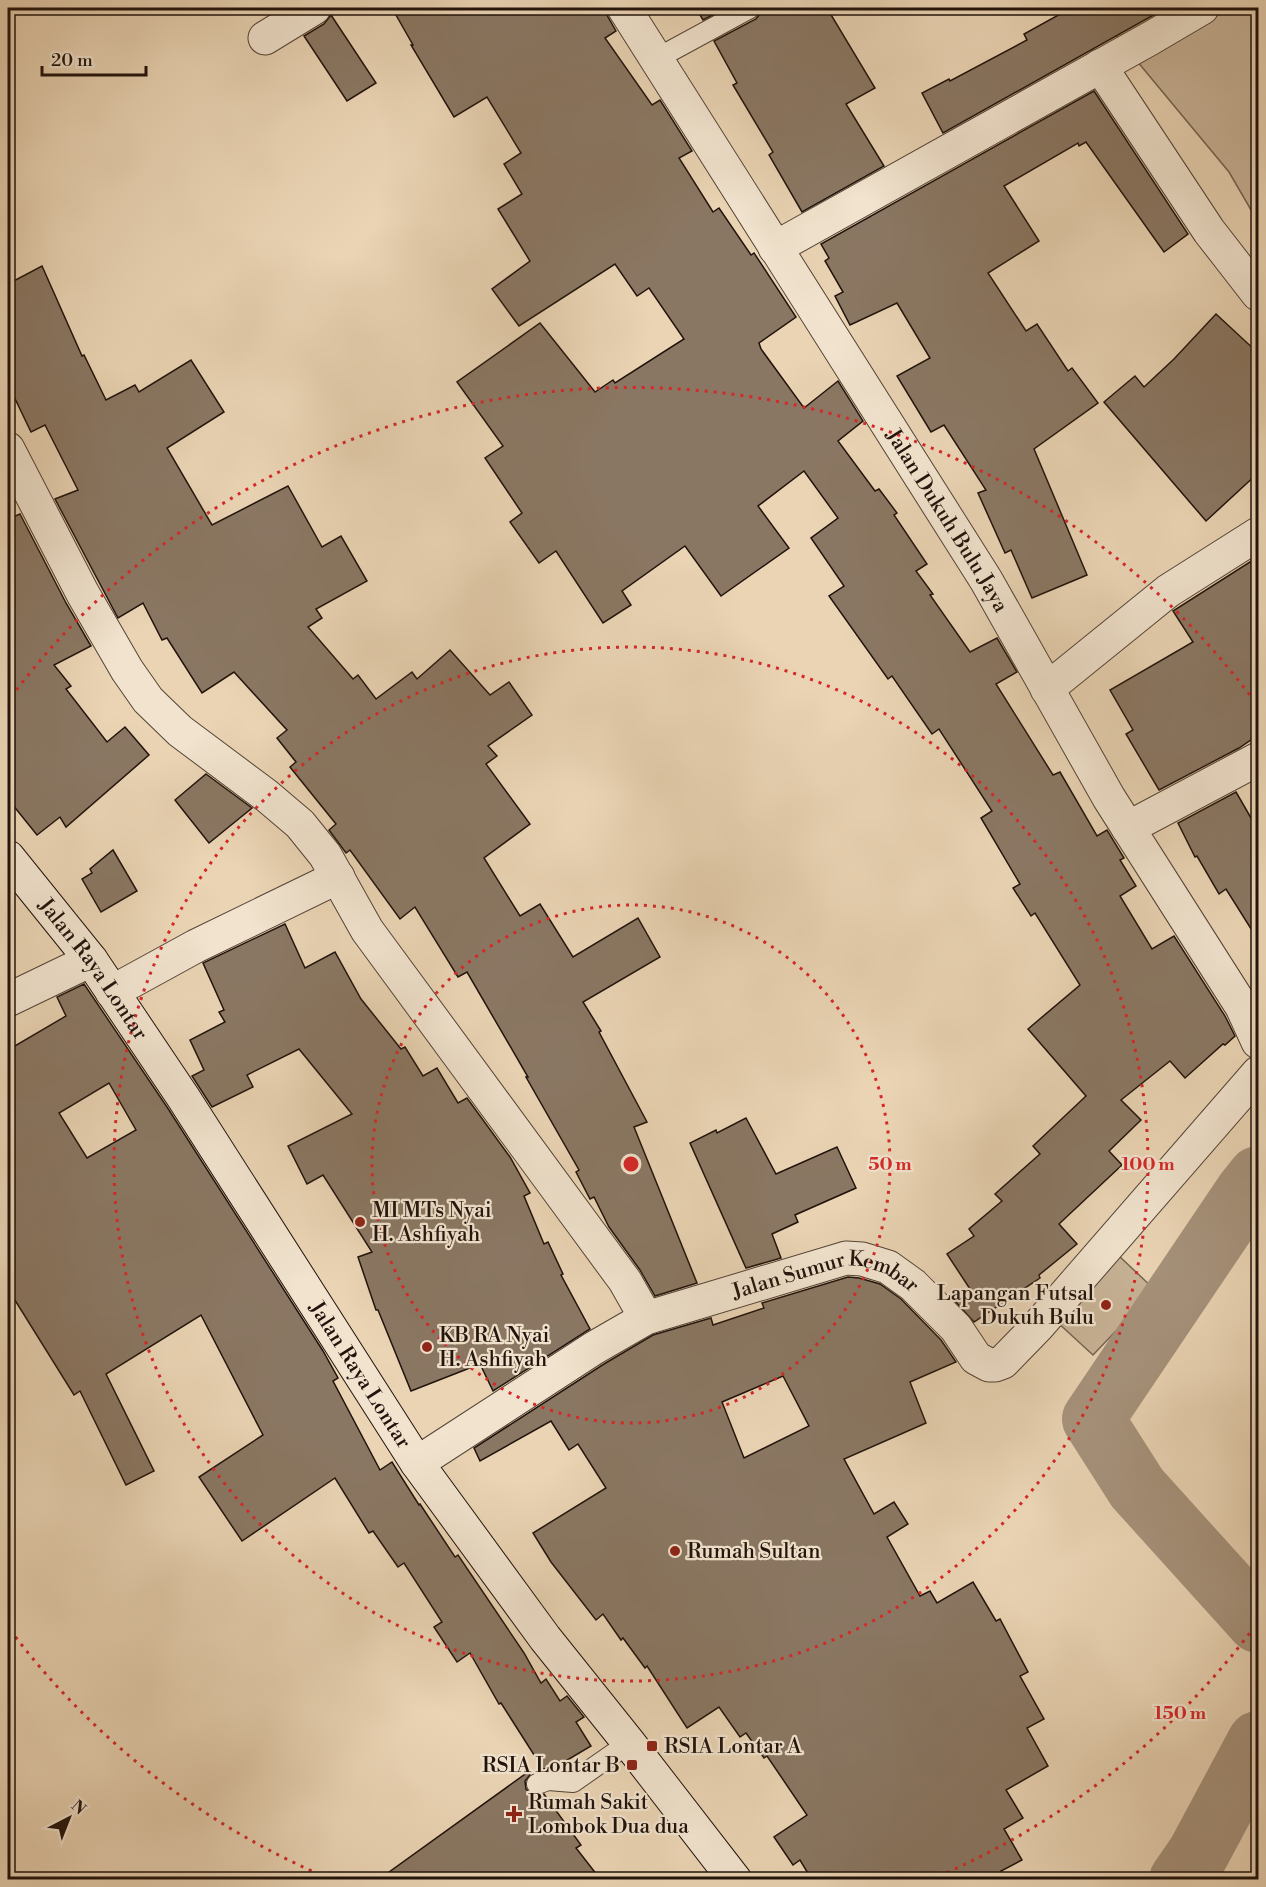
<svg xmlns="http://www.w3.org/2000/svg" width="1266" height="1887" font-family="'Libre Bodoni',serif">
<rect width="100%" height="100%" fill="#ead4b4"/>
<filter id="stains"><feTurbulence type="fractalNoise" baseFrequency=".00333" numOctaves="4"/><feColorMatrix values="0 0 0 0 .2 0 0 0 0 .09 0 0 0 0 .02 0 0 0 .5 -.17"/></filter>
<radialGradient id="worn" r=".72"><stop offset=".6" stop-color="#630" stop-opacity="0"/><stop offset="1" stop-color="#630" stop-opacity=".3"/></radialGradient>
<g fill="#c8b397" stroke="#746352" stroke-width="1.5">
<polygon points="1093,8 1258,8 1258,222 1229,172"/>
<polygon points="1118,1255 1155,1290 1093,1355 1056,1321"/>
</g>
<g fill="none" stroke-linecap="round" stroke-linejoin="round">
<g stroke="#a6927b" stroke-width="62">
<polyline points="1258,1177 1246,1192 1093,1419 1137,1488 1258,1622"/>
<polyline points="1180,1880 1198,1854 1258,1742"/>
</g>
</g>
<g fill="#8a7763" stroke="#21130c" stroke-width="1.5" fill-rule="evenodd">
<polygon points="392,8 605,8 608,17 616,31 605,38 652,105 660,100 692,151 679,158 713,212 719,208 751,255 754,253 796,317 759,343 761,349 804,408 838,381 863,421 838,441 875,491 879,489 897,513 894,515 927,564 916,571 933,594 930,595 970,652 997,638 1017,672 996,684 1053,775 1060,772 1097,836 1107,830 1124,858 1120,860 1136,886 1120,896 1152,949 1174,936 1225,1016 1235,1036 1225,1045 1223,1044 1185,1078 1170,1061 1121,1100 1141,1120 1109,1151 1122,1165 1059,1224 1077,1244 1039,1275 1040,1278 974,1322 954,1300 972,1292 947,1254 974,1236 969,1229 1002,1201 995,1194 1040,1154 1033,1146 1086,1096 1028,1029 1080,985 1035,913 1031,916 1013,888 1020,884 981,818 992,811 939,729 932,734 892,676 888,679 829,596 844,586 811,538 838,518 804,471 758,506 789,548 721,596 685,546 622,591 631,605 603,623 556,551 539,563 510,522 522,513 485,458 503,446 457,382 540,323 595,392 613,380 615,383 684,339 649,288 637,296 615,264 519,326 492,289 530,261 498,209 522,194 504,164 521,153 487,97 454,117 411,45 413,45"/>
<polygon points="696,8 726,8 703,20"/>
<polygon points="762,8 827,8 875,88 846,104 884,166 802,212 769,155 773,152 733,85 737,83 714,41 756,19 760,14"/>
<polygon points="1071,8 1166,8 943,133 922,93 949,79 950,81 1027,40 1024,34"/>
<polygon points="331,15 376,83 347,101 304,36 324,24"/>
<polygon points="1094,91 1188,234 1164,252 1086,142 1079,146 1078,143 1004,186 1039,241 988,273 1026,331 1037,324 1068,371 1072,368 1098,403 1034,449 1087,575 1032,598 1011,550 1005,553 978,493 986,490 944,425 931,432 897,376 930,358 897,303 850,325 835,296 843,292 825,261 829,258 821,244"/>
<polygon points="42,266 82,356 84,355 106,400 135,385 139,392 191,360 224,412 167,448 212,525 288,486 322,547 341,536 367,581 316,609 322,618 308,627 353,679 358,675 376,699 412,672 417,679 450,650 490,695 509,682 532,715 488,746 497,756 486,764 530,824 484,858 520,916 540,904 573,957 638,918 660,957 583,1002 601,1031 599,1032 647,1122 634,1127 697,1283 655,1296 640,1270 609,1227 594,1197 590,1199 576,1172 579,1170 526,1077 528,1077 467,972 458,977 415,907 400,919 350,850 346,853 329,830 336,824 290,767 296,762 277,738 287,730 234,672 202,693 167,638 162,640 143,603 118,618 55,499 78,490 45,425 31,432 8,384 8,284"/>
<polygon points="1216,314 1258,353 1258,473 1206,521 1104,402 1135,376 1144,387 1174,359"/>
<polygon points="20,514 66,603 91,646 54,665 71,686 66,689 107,742 125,727 149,755 66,827 60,817 37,835 8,799 8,519"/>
<polygon points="1253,560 1258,568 1258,735 1239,748 1159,790 1126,734 1133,730 1110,690 1193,642 1173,611"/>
<polygon points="206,774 252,808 209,843 175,800"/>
<polygon points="1236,792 1258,830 1258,940 1226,889 1219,894 1197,856 1195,857 1178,823"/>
<polygon points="113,850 137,891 101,912 82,879 92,873 90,869"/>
<polygon points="285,924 305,968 335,952 361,999 401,1049 405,1047 423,1076 437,1068 458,1103 467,1098 510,1157 530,1193 524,1196 544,1244 548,1242 563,1274 561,1275 590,1329 493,1391 480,1364 411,1391 378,1310 376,1310 358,1257 372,1252 323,1175 307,1184 288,1146 352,1114 299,1049 247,1075 253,1087 212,1107 192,1076 204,1070 190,1040 225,1022 219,1012 224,1010 203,963"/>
<path d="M84,984L167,1107L323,1351L338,1378L333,1381L380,1470L392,1462L419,1505L420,1504L455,1557L458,1555L524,1653L541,1683L546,1679L560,1701L567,1696L584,1717L576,1722L591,1746L554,1768L543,1769L501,1703L499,1704L470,1653L457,1662L434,1627L442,1622L404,1563L398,1567L373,1531L369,1533L335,1478L242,1541L199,1477L263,1435L201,1315L106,1374L154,1471L126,1485L80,1391L74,1395L8,1289V1050L66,1016L57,997ZM109,1083L136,1130L87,1158L59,1113Z"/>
<polygon points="746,1118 776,1174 837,1147 856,1188 795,1215 798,1222 772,1234 781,1258 746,1268 690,1143 716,1130 717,1133"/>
<path d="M848,1277L859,1278L880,1284L901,1299L941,1340L956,1362L910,1382L926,1423L844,1459L874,1514L894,1502L908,1524L887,1537L920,1596L930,1591L937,1603L973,1582L996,1621L1000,1619L1028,1672L1020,1676L1044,1719L1027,1728L1048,1766L1006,1790L1023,1818L1004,1829L1022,1860L1001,1871L1006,1880H812L800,1860L793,1865L774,1837L807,1815L767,1756L764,1758L746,1733L740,1737L719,1707L687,1728L647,1666L645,1668L623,1638L621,1640L603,1614L596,1620L551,1562L533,1533L606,1488L578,1444L569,1450L551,1421L480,1461L474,1448L604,1364L653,1335L711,1318L713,1325L764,1308L762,1303ZM783,1376L809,1426L744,1458L722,1402Z"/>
<polygon points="528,1772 530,1775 525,1781 526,1789 534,1796 544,1794 581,1845 576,1848 601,1880 378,1880"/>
</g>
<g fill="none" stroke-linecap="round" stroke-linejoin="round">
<g stroke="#534336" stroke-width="22">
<g id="lane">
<polyline points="656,59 750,8"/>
<polyline points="537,1784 548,1780 573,1782 629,1743"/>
</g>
</g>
<g stroke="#534336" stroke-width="35">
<g id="street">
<path id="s1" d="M624,8L986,580L1109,798L1242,1007L1258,1042"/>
<polyline points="265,38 314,8"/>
<polyline points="1100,66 1209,231 1258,294"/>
<polyline points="775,248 1151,38 1202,8"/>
<polyline points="8,449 83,594 127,670 148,700 180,731 267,796 300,824 325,855 367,930 625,1281 646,1318"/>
<polyline points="1047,689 1168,591 1258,534"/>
<polyline points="1128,828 1258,759"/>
<polyline points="112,992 196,946 338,877"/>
<polyline points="8,1000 91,960"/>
<path id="s2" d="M417,1463L594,1348L646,1318L846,1258L862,1259L888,1267L913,1285L956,1328L976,1358L989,1365H995L1003,1362L1038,1326L1258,1073"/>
</g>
</g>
<g stroke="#21130c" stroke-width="35">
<g id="secondary">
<path id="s3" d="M8,857L91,960L183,1097L417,1463L545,1638L629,1743L735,1880"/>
</g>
</g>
<use href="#lane" stroke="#f1e3ce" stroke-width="20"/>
<use href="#street" stroke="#f1e3ce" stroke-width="33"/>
<use href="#secondary" stroke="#f1e3ce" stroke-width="33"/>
</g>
<g fill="none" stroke="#d62828" stroke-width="3" stroke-dasharray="3 6">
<circle cx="631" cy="1164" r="259"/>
<circle cx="631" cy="1164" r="517"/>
<path d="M1255 1626A776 776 0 0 1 934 1878M328 1878A776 776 0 0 1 11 1631M11 697A776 776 0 0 1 1255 702"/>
</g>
<g fill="#8f2418" stroke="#f1e3ce" stroke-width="2">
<circle cx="360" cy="1222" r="6"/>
<circle cx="1106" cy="1305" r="6"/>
<circle cx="427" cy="1347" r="6"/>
<circle cx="675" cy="1551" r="6"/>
<rect x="646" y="1740" width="12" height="12" rx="3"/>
<rect x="626" y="1759" width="12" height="12" rx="3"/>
<path d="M511 1805h6v6h6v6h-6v6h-6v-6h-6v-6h6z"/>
</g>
<g text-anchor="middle" stroke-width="4.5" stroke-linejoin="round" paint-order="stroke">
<g font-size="21" fill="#21130c" stroke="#f1e3ce">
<text dy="7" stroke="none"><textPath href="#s1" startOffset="606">Jalan Dukuh Bulu Jaya</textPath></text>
<text dy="7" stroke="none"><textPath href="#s3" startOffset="141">Jalan Raya Lontar</textPath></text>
<text dy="7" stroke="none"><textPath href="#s2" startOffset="460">Jalan Sumur Kembar</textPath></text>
<text dy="7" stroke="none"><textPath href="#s3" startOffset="627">Jalan Raya Lontar</textPath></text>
</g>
<g font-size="21" fill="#21130c" stroke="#f1e3ce" text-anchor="start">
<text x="372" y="1217">MI MTs Nyai<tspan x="372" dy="24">H. Ashfiyah</tspan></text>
<text x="1094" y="1300" text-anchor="end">Lapangan Futsal<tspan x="1094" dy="24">Dukuh Bulu</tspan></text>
<text x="439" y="1342">KB RA Nyai<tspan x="439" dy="24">H. Ashfiyah</tspan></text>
<text x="687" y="1558">Rumah Sultan</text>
<text x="664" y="1753">RSIA Lontar A</text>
<text x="620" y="1772" text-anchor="end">RSIA Lontar B</text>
<text x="528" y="1809">Rumah Sakit<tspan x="528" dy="24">Lombok Dua dua</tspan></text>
</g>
</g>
<circle cx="631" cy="1164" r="9" fill="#d62828" stroke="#f1e3ce" stroke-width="3"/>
<g font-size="18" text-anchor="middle" font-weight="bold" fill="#d62828" stroke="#f1e3ce" stroke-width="4.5" stroke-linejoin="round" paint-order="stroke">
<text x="890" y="1170">50 m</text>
<text x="1148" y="1170">100 m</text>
<text x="1180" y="1719">150 m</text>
</g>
<rect width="1266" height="1887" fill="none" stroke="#ead4b4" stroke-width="30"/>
<rect x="9" y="9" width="1248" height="1869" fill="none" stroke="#21130c" stroke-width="3"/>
<rect x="15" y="15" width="1236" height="1857" fill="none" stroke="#21130c" stroke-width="1.5"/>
<g transform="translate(69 1818) rotate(42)" stroke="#f1e3ce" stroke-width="4.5" paint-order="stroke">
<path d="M0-4.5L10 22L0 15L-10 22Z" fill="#21130c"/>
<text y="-9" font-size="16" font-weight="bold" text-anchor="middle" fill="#21130c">N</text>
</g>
<path d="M42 66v9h104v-9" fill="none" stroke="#21130c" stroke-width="3"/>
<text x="51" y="66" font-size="18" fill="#21130c" stroke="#f1e3ce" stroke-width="4.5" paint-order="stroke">20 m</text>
<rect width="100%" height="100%" filter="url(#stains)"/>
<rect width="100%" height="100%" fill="url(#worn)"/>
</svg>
